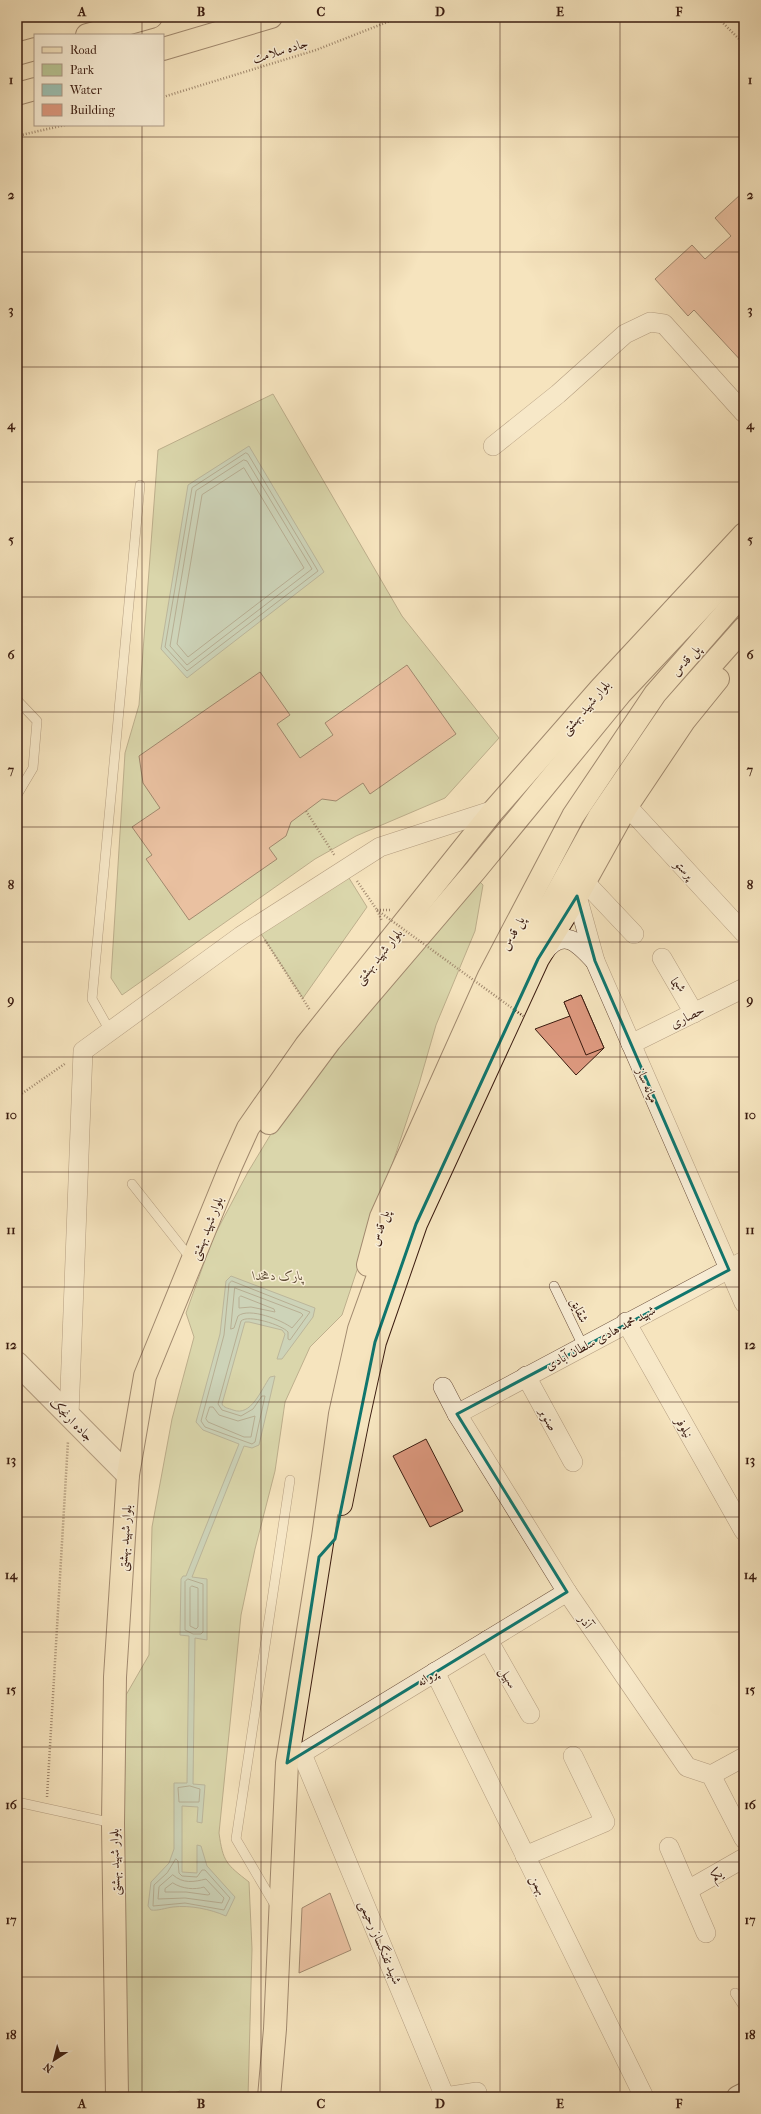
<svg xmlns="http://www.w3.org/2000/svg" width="761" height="2114" font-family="'IM FELL French Canon',Amiri,serif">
<rect width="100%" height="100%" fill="#f5e4be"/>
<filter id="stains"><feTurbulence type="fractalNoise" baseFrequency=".005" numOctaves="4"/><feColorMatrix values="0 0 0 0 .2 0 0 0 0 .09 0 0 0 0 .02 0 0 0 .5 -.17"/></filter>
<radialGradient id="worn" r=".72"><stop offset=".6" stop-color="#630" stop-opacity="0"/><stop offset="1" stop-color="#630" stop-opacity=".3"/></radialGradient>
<g fill="#b8c594" stroke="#7a7052">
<polygon points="273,394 402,616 499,738 445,798 356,836 315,859 122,995 111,978 125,753 139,705 158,450"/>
<polygon points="344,870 367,907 303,998 256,926"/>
<path d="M480,882L483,885L475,931L436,1025L419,1084L342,1315L310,1347L285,1402L275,1471L255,1549L241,1615L219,1833C223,1862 226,1864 249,1882L252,1949L248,2097H207L189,2091H180L162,2097H128L123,1860L126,1695L149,1655L152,1527L172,1419L194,1337L186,1313L213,1238L248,1172L292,1099Z"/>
</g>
<g fill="#9cbfb1" stroke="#757e71">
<polygon points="249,446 324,572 187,678 161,649 188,485"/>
<path d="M231,1276L315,1308L313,1317L282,1359H277L285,1334L282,1330L249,1322H245L222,1404C224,1408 228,1408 233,1410C251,1417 261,1390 270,1377L275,1376L259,1445L252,1448L244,1446L192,1577L207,1579V1640L195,1638L193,1784L205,1785L202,1823L197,1822L198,1807L182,1806V1872L197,1873V1845L201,1846L207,1866L235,1897L226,1916C210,1909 190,1905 173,1907C165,1908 158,1911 151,1910L148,1906L151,1882L169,1863L174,1849V1783H187L189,1636L180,1635L181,1579L183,1576H186L239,1444L203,1430L196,1422L220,1334L226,1281Z"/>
</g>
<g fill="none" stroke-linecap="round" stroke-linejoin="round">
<g stroke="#6c6e60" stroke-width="1">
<polygon points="246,453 248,454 318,571 187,671 165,647 192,488"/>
<polygon points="244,460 247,461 312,569 187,665 170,646 196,491"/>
<polygon points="244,468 304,568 188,657 177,644 202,495"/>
<path d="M232,1281L310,1312L290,1340L288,1339V1332C282,1325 248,1314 241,1321L218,1404L222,1410L241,1416L253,1409L262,1396H265L255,1442L252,1444L205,1427L201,1421L224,1335L229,1284Z"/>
<path d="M235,1288L301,1313L303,1315L292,1328C282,1320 249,1307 238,1316L234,1328L231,1329Z"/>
<polygon points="241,1296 274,1309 275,1312 251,1307 239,1308 239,1298"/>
<polygon points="210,1407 213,1407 219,1415 238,1421 255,1416 251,1437 244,1437 208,1422 206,1419"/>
<polygon points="188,1579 203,1584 203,1632 201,1634 193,1634 185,1630 185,1582"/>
<polygon points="192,1586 198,1588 198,1627 196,1629 190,1626 190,1588"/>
<polygon points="190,1786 200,1789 199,1802 179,1802 178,1788"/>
<polygon points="176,1859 178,1861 179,1873 182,1876 197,1877 202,1870 205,1870 230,1898 224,1910 185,1903 153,1906 154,1885 167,1873"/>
<path d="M173,1875C183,1884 194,1882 206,1879L224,1898L222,1903L185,1898L158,1899L159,1887Z"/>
<path d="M173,1883C182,1889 195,1890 204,1887L210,1894L208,1895L186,1892H165V1889Z"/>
</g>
</g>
<g fill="#dc987e" stroke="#3b1c10">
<polygon points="741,194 744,197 744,364 694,310 688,316 655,279 692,245 705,259 731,236 715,218"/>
<polygon points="407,665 456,734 370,794 363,783 336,801 322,799 291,822 286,836 269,848 277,859 189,920 146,859 152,855 132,827 160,808 143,783 139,756 260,672 290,715 277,724 300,758 333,735 325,723"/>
<polygon points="581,995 604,1048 576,1075 535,1029 570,1016 564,1002"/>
<polygon points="581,995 604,1048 586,1055 564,1002"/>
<polygon points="426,1439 463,1511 430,1527 393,1456"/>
<polygon points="330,1893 351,1950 299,1973 302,1908"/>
</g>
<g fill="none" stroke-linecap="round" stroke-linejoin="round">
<g stroke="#6a4e3c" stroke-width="10">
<g id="service">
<polyline points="17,700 37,721 33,768 17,795"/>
<polyline points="110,1031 92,999 140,485"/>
<polyline points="132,1184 192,1260"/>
<polyline points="554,1286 583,1346"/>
<polyline points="17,1802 113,1823"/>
<polyline points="276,1907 236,1839 290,1480"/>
<polyline points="735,1993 744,2007"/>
</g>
</g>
<g stroke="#6a4e3c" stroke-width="20">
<g id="minor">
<polyline points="493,446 558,394 625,334 650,322 664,324 744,413"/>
<polyline points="627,806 744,933"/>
<polyline points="584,881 634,934"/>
<polyline points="577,896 595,961 744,1303"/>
<path d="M544,952C563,927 578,942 595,961"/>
<polyline points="662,958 694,1013"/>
<polyline points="631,1044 744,988"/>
<polyline points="626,1322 744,1531"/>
<polyline points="526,1376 573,1462"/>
<polyline points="443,1387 457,1414 567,1592 687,1767 711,1775 744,1839"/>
<polyline points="457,1414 744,1261"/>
<polyline points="69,1416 83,1051 241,936 380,847 494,810"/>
<polyline points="488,1640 530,1714"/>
<polyline points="435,1672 644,2097"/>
<polyline points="302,1754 445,2097 477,2092 478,2097"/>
<polyline points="291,1760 567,1592"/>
<polyline points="711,1775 744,1757"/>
<polyline points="669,1847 706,1933"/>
<polyline points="525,1856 605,1822 573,1756"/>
<polyline points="688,1890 744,1858"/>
</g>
</g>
<g stroke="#6a4e3c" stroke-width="24">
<polyline id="tertiary" points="17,1363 128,1475"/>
</g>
<g stroke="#3b1c10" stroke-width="24">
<polyline id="secondary" points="738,2097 744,2094"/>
</g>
<g stroke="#3b1c10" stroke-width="24">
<g id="primary">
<polyline points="269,1123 330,1041 475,871 621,693 744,562"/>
<polyline points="368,1265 381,1217 489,976 573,816 655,694 744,592"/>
<polyline points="341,1504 358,1419 375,1342 416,1224 538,959 577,896 627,806 684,721 718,679"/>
<polyline points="117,2097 113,1823 115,1677 128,1475 145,1376 230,1168 248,1128 306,1045 494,810 600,689 744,534"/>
<polyline points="269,2097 275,2029 287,1763 323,1537 340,1414 359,1329 400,1215 505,987 599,817 674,707 744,628"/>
</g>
</g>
<g stroke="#3b1c10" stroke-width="24">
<g id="trunk">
<polyline points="87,35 151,17"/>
<polyline points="163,49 271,17"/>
<polyline points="17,54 35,49"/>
<polyline points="17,94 35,89"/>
</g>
</g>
<g stroke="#3b1c10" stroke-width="2.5" stroke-dasharray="1 2" stroke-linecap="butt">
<polyline points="717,17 744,44"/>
<polyline points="163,97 316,50 400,17"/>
<polyline points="17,136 65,125"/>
<polyline points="306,811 335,856"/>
<polyline points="357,881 377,910 382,921"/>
<polyline points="377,910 390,910"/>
<polyline points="265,940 310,1010"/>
<polyline points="17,1097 66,1063"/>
<polyline points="47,1797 68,1441"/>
</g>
<use href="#service" stroke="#f8edd5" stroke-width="9"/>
<use href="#minor" stroke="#f8edd5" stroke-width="19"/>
<use href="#tertiary" stroke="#f8edd5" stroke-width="22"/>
<use href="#secondary" stroke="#f8edd5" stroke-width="22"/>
<use href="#primary" stroke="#f5e4be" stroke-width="22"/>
<use href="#trunk" stroke="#f5e4be" stroke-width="22"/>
<polyline stroke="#3b1c10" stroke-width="2.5" stroke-dasharray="1 2" stroke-linecap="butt" points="377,910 523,1016"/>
</g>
<path d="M0 0H761V2114H0ZM577,896L595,961L729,1270L457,1414L567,1592L287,1763L319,1557L335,1539L375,1342L416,1224L538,959Z" fill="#f5e4be" fill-opacity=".55" fill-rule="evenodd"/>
<path fill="none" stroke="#0f766e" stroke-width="3" stroke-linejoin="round" d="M577,896L595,961L729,1270L457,1414L567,1592L287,1763L319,1557L335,1539L375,1342L416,1224L538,959Z"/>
<path fill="none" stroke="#3b1c10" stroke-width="1" stroke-opacity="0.55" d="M142,17V35M261,17V2097M380,17V2097M500,17V2097M620,17V2097M142,125V2097M17,137H744M17,252H744M17,367H744M17,482H744M17,597H744M17,712H744M17,827H744M17,942H744M17,1057H744M17,1172H744M17,1287H744M17,1402H744M17,1517H744M17,1632H744M17,1747H744M17,1862H744M17,1977H744"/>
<g text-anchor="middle" stroke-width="3" stroke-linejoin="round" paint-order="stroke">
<g font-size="13" fill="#3b1c10" stroke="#f8edd5">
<text transform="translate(280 50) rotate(-17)" y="5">جاده سلامت</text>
<text transform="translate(685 660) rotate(-49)" y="5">پل قدس</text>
<text transform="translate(585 707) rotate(-49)" y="5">بلوار شهید بهشتی</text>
<text transform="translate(685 869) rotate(47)" y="5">پرستو</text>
<text transform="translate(512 933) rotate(-62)" y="5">پل قدس</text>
<text transform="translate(378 956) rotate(-51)" y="5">بلوار شهید بهشتی</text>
<text transform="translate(678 985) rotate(60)" y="5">شیما</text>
<text transform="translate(687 1016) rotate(-26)" y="5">حصاری</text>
<text transform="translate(648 1085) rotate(67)" y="5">میانه ساز</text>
<text transform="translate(206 1228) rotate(-68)" y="5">بلوار شهید بهشتی</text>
<text transform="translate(379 1228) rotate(-72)" y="5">پل قدس</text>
<text transform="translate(580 1310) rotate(65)" y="5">شقایق</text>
<text transform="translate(600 1337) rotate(-28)" y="5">شهید محمد هادی سلطان آبادی</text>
<text transform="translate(72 1419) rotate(45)" y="5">جاده ارنجک</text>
<text transform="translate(549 1419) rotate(61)" y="5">صنوبر</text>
<text transform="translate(685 1427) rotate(60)" y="5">نیلوفر</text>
<text transform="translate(124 1538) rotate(-86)" y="5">بلوار شهید بهشتی</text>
<text transform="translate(586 1621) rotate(55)" y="5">آذر</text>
<text transform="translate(427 1677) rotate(-32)" y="5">پروانه</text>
<text transform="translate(509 1677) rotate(60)" y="5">سهیل</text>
<text transform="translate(114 1862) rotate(-91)" y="5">بلوار شهید بهشتی</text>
<text transform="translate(716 1874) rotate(-30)" y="5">یکم</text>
<text transform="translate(539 1885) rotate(64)" y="5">بهمن</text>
<text transform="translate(381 1942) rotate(67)" y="5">شهید تفنگساز رحیمی</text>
</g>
<g font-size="13" font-style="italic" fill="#604f38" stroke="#f8edd5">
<text x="278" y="1280">پارک دهخدا</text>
</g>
</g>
<rect width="761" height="2114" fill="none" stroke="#f5e4be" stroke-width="44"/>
<rect x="34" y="34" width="130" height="92" fill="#f8edd5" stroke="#ac9986"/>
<rect x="42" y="47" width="20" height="6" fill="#f5e4be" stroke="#ac9986"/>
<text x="70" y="54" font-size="12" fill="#3b1c10">Road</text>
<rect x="42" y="64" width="20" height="12" fill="#b8c594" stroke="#ac9986"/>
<text x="70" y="74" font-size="12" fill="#3b1c10">Park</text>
<rect x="42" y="84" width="20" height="12" fill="#9cbfb1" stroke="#ac9986"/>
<text x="70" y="94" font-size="12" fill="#3b1c10">Water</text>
<rect x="42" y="104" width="20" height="12" fill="#dc987e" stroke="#ac9986"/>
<text x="70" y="114" font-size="12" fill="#3b1c10">Building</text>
<g transform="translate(54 2060) rotate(216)" stroke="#f8edd5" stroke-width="3" paint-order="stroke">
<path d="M0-3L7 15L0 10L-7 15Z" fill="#3b1c10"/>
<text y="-6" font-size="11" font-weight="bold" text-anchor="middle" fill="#3b1c10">N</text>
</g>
<rect x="22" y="22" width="717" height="2070" fill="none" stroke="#3b1c10" stroke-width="1.5"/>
<g font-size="13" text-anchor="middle" font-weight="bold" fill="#3b1c10">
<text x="82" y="16">A</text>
<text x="201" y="16">B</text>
<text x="321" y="16">C</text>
<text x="440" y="16">D</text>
<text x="560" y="16">E</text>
<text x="679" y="16">F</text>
<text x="11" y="84">1</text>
<text x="750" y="84">1</text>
<text x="11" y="199">2</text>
<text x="750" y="199">2</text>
<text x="11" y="314">3</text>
<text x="750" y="314">3</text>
<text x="11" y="429">4</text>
<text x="750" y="429">4</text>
<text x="11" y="544">5</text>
<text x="750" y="544">5</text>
<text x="11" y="659">6</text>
<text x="750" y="659">6</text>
<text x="11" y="774">7</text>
<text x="750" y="774">7</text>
<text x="11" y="889">8</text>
<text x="750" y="889">8</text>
<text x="11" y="1004">9</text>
<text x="750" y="1004">9</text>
<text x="11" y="1119">10</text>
<text x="750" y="1119">10</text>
<text x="11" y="1234">11</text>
<text x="750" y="1234">11</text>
<text x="11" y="1349">12</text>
<text x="750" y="1349">12</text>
<text x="11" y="1464">13</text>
<text x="750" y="1464">13</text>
<text x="11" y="1579">14</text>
<text x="750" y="1579">14</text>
<text x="11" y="1694">15</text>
<text x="750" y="1694">15</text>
<text x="11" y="1809">16</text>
<text x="750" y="1809">16</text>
<text x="11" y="1924">17</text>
<text x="750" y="1924">17</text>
<text x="11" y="2039">18</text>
<text x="750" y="2039">18</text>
<text x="82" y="2108">A</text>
<text x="201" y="2108">B</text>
<text x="321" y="2108">C</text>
<text x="440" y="2108">D</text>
<text x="560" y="2108">E</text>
<text x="679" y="2108">F</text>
</g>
<rect width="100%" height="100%" filter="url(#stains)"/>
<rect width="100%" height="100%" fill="url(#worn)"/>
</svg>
